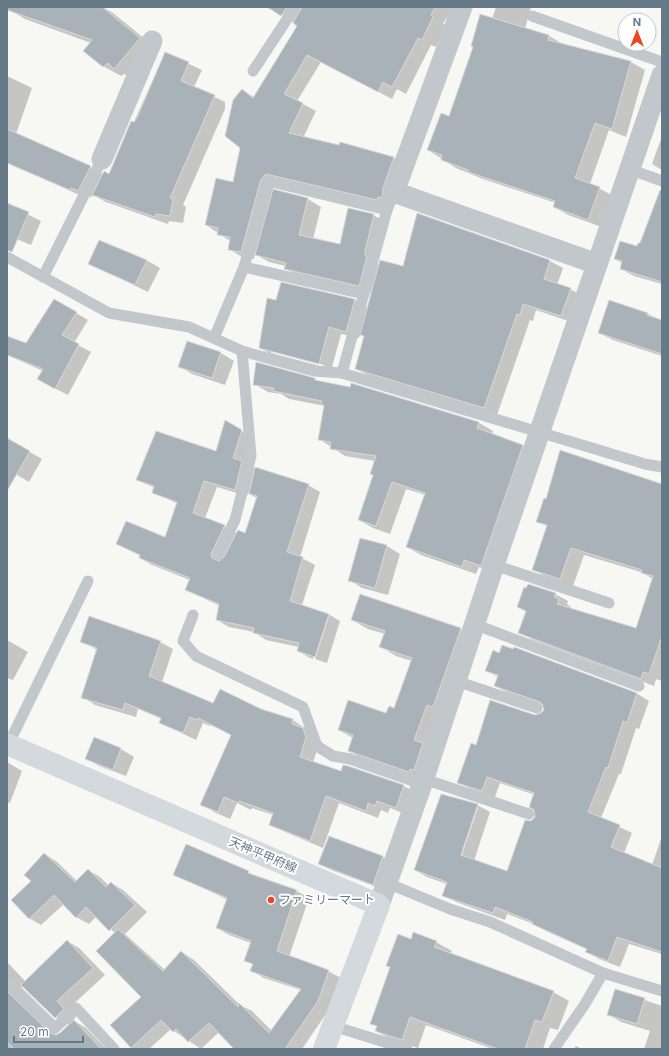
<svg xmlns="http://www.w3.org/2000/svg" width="669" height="1056" font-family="Inter,'Noto Sans JP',sans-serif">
<rect width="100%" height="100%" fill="#f7f7f4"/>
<g fill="#0003" fill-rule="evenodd">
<polygon points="8,7 103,7 113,13 156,48 132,78 124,74 121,76 103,66 91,43 25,19 8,9"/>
<path d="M269,7H453L443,24L446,25L436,47L431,45L406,94L397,89L392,99L321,62L297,101L316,111L303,138L340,146L341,144L394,158L407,166L396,196L395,205L391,204L390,207L274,187L273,190L308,199L321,207L313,239L341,246L373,215L386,222L378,259V264L380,265L404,268L550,261L563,268L557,285L570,289L583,296L574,323L536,310L533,321L530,320L497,415L369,376L356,369L365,337L360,334L359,338L341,334L331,371L272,355L260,348L277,302L281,284L355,300L368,308L372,293L298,276L285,268L286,266L269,262L255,254L254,259L242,257L229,249L230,241L206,225L234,183L241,148L242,90L254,97L298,25ZM271,351L324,365V367L271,353Z"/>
<polygon points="496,7 531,7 525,29 549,36 563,44 631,62 645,70 626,137 609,130 590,184 614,196 602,227 568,215 554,207 556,203 483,179 456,168 428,150 449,117 492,19"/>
<polygon points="165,53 202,70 194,87 225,102 225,109 183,205 186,207 183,223 169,221 168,224 106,202 93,195 92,197 84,195 84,197 7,163 7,76 32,88 16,134 103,174 110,175"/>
<polygon points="662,136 662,170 652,164"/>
<polygon points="662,188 662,284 634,276 621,269 622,263 615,259 641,245"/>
<polygon points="7,204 41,221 31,245 7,235"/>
<polygon points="146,260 160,268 148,292 90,264"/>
<polygon points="54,300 88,320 74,343 91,352 68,395 50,386 43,371 7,355 7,337 27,345"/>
<polygon points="610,302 648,314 662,321 662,356 613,340 599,333"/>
<polygon points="221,353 234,361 225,385 192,374 179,366"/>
<polygon points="315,379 320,382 350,388 351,384 479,423 493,431 492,434 522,445 536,454 495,573 479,567 476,574 421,555 407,547 426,495 406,489 390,534 373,528 359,520 374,475 375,461 345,456 319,439 325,406 289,399 281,394 268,392 254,384"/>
<path d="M226,422L253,438L246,464L256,470L308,485L320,492L300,557L315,565L302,605L328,614L340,621L327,663L315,659L329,616H327L313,659L310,658L298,651L299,647L266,640L254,632L229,627L217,620L220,606L186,590L190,580L152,565L140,558L141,556L117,544L165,538L178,504L153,492L155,488L137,480L216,452ZM217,487L247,496L248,493L257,498L246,534L237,533L205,518Z"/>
<polygon points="7,439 42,459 29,482 7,469"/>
<polygon points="662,486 662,681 656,679 654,686 533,640 520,633 526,612 518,607 555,594 568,601 567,604 571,607 571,609 637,630 653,579 641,572 584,555 573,586 546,577 534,570 548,527 538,521"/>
<polygon points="387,546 400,554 388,595 362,588 349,580"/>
<polygon points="352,620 460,629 475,638 425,780 364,760 349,751 353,738 339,730 387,714 394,709 412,661 396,656 381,647 385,634 368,629"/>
<polygon points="7,640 28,652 13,680 7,678"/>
<polygon points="82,641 160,642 173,649 162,682 214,705 261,710 293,720 316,736 319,745 313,762 341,772 348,767 404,786 416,793 408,815 390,808 388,813 381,810 378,818 339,803 323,848 283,831 270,824 274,815 252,808 251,810 237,803 230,819 214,812 202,804 232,735 211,725 210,726 203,723 196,740 160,723 162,719 138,709 136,717 95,705 83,697 97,650"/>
<path d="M502,646L514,650L515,648L636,693L649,701L639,729L636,728L621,774H619L601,818L632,833L624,853L652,865L662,836V954L629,944L620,967L599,959L587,952L588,950L546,931L534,924L507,914L505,920L456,902L443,895L447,884L427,877L415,870L442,795L477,805L490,812L474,861L507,873L525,821L531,822L537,817L535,809L531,806L535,795L500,783L495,797L471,789L458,782L471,744L477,746L491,701L535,716L542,714L545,710L544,705L508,693L495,686L498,677L486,670L493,652L499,654ZM476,807H478L460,860L458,859Z"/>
<polygon points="94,739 121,749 134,757 126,776 99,766 86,758"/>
<polygon points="7,762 22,771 10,803 7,802"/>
<polygon points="330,837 383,857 394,863 385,890 331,870 320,864"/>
<polygon points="187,845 260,878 297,891 309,898 289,957 328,971 341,978 330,1008 302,1049 235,1049 219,1032 201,1049 171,1029 149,1049 135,1049 131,1047 143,997 115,933 97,916 89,924 76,917 64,904 41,925 29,918 33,881 45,854 57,862 77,881 88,870 100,877 109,886 111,883 123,890 147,912 125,934 165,970 182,952 194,960 240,1005 252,1011 272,1031 301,990 264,978 252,971 253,965 245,960 251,943 229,935 217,928 228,900 174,874"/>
<polygon points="411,940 436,942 452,951 450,954 553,992 569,1001 558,1030 550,1028 543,1049 493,1049 426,1025 418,1048 392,1040 376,1031 378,1027 371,1023 391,968 387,965"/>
<path d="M67,941L79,948L105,975L68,1009L76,1017L73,1020L86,1028L106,1049H7V962L25,981ZM23,986L56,1017L69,1025L57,1035L17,996L19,988Z"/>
<polygon points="616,990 662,1006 662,1049 644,1049 650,1031 621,1022 608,1014"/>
<polygon points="576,1046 582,1049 574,1049"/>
</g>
<g fill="#a9b2b8" stroke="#d9d9d7">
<polygon points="7,7 102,7 140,38 114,69 108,63 103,67 83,51 92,40 7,10"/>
<polygon points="267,7 287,7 281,16"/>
<polygon points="302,7 435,7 431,15 433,17 422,40 418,38 392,87 383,82 378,92 307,55 284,94 303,103 289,133 339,145 340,142 394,157 383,188 382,198 378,197 377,200 266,174 261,179 241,252 228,250 230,237 217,235 218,228 205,225 216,178 233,182 240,148 225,136 233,100 242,89 253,98 297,26 293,23"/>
<polygon points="480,14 549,35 548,40 631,61 612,129 595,123 575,178 600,187 588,220 553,207 555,201 468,172 468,170 441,160 442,155 427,150 441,113 449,116 473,47 471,46"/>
<polygon points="165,52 189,62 181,81 215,95 170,198 173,199 170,216 156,214 155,217 92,195 104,171 109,174 131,121 134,122 137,118"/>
<polygon points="7,129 91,166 78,191 71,188 70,190 7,163"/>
<polygon points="273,189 308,198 299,235 340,244 348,208 374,214 365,251 365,256 367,256 359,286 284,269 286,263 255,255"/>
<polygon points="660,190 662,190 662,282 620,269 622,261 614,259 620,241 637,246 638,243 640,243"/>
<polygon points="7,203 29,212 12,252 7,250"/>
<polygon points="417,213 550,260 544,279 571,288 561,316 523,304 520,315 517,314 484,408 355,369 364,336 360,335 380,260 403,266"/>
<polygon points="99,240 147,260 135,285 88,264"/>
<polygon points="281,282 355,299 346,332 329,327 319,364 259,348 267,298 276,300"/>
<polygon points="54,299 77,312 62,335 79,344 55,389 37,379 43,369 7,355 7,336 26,343"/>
<polygon points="609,300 648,313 647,315 662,320 662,354 598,333"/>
<polygon points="187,341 221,352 212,378 178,367"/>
<polygon points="256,362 315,378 315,380 350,387 351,383 479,422 477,428 523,445 481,566 464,560 462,567 406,547 425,493 392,482 376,526 358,520 373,475 370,474 376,456 330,449 331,442 318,440 324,405 321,405 322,401 273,391 274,388 253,385"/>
<polygon points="225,420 242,430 233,458 242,461 235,490 204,481 193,513 225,525 211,554 212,558 219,561 224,557 238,530 245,533 257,496 249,494 255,467 309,484 287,552 303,557 290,601 329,614 315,657 297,651 299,643 253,633 254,628 216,620 219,604 185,590 190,578 139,558 140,555 116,544 126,521 165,537 177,502 152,493 154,486 136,480 156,431 216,451"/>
<polygon points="7,438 30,451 7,491"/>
<polygon points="560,450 662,484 662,636 649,674 643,672 641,679 518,633 526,611 517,607 524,587 526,588 528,584 556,593 554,597 559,599 557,604 636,628 653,576 641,573 642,570 571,548 560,579 532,570 547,525 536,522 544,498 546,499"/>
<polygon points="360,538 387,545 375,588 348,581"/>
<polygon points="360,594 461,628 433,707 427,705 414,740 423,743 414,770 410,769 409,772 348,751 353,735 338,730 348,700 386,713 389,706 394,708 412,658 379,647 385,631 351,620"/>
<polygon points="89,616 161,641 149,676 213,703 220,689 261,709 293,719 292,724 303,728 306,737 300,757 341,771 343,765 348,766 404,785 396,808 377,801 375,806 368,803 366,811 326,796 310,841 269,825 273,813 239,801 238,803 224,797 218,812 200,805 231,735 198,718 197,720 190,717 183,733 159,723 161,718 125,703 123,710 81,698 97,648 80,642"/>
<polygon points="502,645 513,649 514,647 637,693 627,723 623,721 608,768 606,767 588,812 620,825 611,847 662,868 662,952 617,937 608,961 585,952 587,949 532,924 533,922 495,907 493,913 442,896 447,882 414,870 441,794 478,804 461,855 507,871 525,820 531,821 535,817 534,810 529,807 534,793 487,777 482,791 457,783 471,743 476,745 490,700 535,715 541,713 544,710 542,704 540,702 494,686 498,675 485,671 493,650 499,653"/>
<polygon points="94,737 121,748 113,770 85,759"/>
<polygon points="329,836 383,856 373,885 318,864"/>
<polygon points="186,844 249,871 248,873 297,890 277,951 329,970 318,1001 285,1049 234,1049 209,1023 188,1042 176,1029 173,1032 161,1020 131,1048 110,1025 141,997 96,951 118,929 163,971 181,951 238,1007 239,1003 269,1033 301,989 250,971 253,964 244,961 251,941 216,928 227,898 173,875"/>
<polygon points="44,853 75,882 88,869 106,887 111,882 135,905 109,931 86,907 76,918 54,895 29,919 11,900 31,881 24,875"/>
<polygon points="413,932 437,941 434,947 554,991 542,1022 535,1020 525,1049 498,1049 410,1017 402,1040 375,1031 377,1026 370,1024 390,967 386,966 398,934 411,939"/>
<polygon points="67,940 93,968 57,1001 64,1009 55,1018 21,985"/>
<polygon points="615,989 645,998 637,1024 607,1015"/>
<polygon points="7,991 50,1033 56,1035 60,1033 74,1020 101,1049 14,1049 7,1042"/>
</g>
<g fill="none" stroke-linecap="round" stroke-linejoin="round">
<g stroke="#c2c7cb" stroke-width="11">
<polyline points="532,16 662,62"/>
<polyline points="253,71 295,7"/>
<polyline points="629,169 662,181"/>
<polyline points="7,257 109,313 189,327 242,351 314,371 342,373 645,464 662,467"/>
<polyline points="244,267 364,294"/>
<polyline points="43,277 102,159"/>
<polyline points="214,338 244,267 268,181 387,210"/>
<polyline points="342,373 387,210 394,192"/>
<polyline points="218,554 235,520 251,456 242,351"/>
<polyline points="494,565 609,603"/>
<polyline points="193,615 183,641 196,656 303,707 317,746 333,756 350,759 422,784"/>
<polyline points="474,624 639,686"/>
<polyline points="456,681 537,708"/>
<polyline points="8,745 88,581"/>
<polyline points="424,779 529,814"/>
<polyline points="387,883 450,909 490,922 603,973 662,991"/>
<polyline points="12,986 55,1028 76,1008 114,1049"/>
<polyline points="333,1026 407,1049"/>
<polyline points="554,1049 585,1004 603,973"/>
</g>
<g stroke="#c2c7cb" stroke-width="21">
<polyline points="462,7 394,192 597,264"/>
<polyline points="102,159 152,41"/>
<polyline points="379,905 422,784 494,565 662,75"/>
</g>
<polyline stroke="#d4d9dd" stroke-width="22" points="7,744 379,905 324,1049"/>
</g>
<circle fill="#ec4520" stroke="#fff" stroke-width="1.5" cx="271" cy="900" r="4"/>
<g text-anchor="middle" stroke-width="4" stroke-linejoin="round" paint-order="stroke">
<g font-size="12" fill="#657987" stroke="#fff">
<text transform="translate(263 855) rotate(23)" y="4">天神平甲府線</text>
</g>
<g font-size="12" fill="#657987" stroke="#fff" text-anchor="start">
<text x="279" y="904">ファミリーマート</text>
</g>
</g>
<rect width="669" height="1056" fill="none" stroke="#657987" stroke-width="16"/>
<g transform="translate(637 32)"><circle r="19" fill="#ffffff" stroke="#c1c9cf"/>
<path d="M0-3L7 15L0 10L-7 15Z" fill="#ec4520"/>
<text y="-6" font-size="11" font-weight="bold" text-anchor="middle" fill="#657987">N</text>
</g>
<path d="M14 1036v6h69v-6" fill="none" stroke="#657987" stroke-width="2"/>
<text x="20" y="1036" font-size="12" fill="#657987" stroke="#ffffff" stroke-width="3" paint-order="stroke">20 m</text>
</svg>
